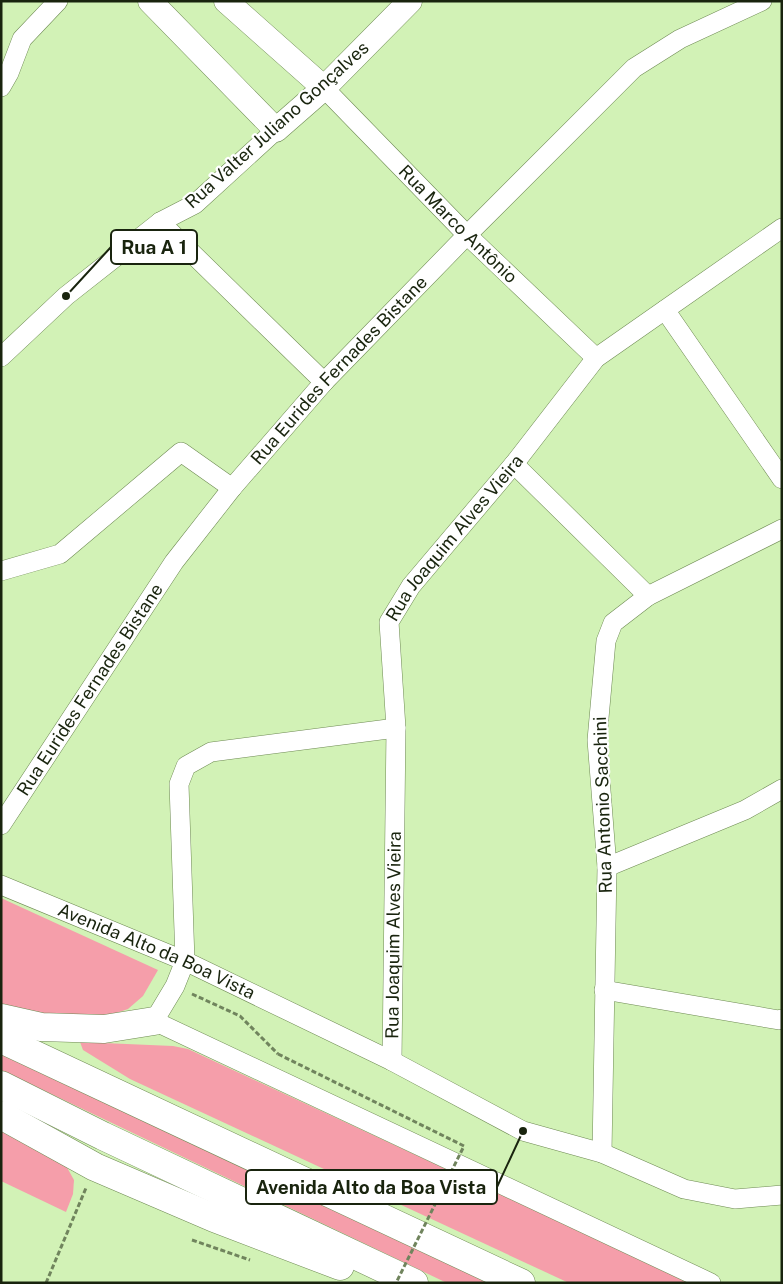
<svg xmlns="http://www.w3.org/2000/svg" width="783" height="1284" font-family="'Public Sans',sans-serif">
<rect width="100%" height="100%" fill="#d2f2b6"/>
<g fill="#f59eaa">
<polygon points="1,898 158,970 143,996 128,1009 102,1018 44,1015 1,1004"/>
<polygon points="80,1042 173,1046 188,1049 691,1283 569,1283 130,1079 83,1050"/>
<polygon points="1,1049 489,1283 447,1283 1,1070"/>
<polygon points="1,1124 64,1162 74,1180 73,1194 66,1212 1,1181"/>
</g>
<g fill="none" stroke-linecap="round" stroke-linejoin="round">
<g stroke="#6e8a53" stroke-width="20">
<g id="minor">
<polyline points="1,87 9,73 22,39 58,1"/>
<path id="s1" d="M324,88L467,235L596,358"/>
<polyline points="160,222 324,382"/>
<polyline points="665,310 782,479"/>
<polyline points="1,357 66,296 160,222 195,204 276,130"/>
<polyline points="514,464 648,596"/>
<polyline points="1,571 60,554 181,452 232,488"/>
<polyline points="396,728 211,752 186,766 179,784 185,961 175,986 154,1021 711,1283"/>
<path id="s2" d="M1,825L174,562L232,488L324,382L467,235L634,68L680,39L762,1"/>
<polyline points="607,867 745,810 782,789"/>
<path id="s3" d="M1,885L185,961L392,1061L523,1131L602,1153L684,1189L735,1199L782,1195"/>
<polyline points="604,990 779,1020 782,1019"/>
<path id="s4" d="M392,1061L396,728L389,622L411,586L514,464L596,358L782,228"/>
<polyline points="602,1153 607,867 597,740 606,641 613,623 648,596 782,529"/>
</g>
</g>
<g stroke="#6e8a53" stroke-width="25">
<g id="tertiary">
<polyline points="150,1 276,130 324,88 410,1"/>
<polyline points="226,1 324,88"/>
</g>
</g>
<g stroke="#6e8a53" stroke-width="29">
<g id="motorway">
<polyline points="1,1018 41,1027 104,1029 154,1021"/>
<polyline points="1,1039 521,1283"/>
<polyline points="1,1085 103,1136 414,1283"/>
<polyline points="1,1115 95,1167 214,1218 340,1266"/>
</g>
</g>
<g stroke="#70845d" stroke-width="3" stroke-dasharray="5 2.5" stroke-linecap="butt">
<polyline points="192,994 240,1016 278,1054"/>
<polyline points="192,1240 250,1260"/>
<polyline points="46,1283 86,1188"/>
</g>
<use href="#minor" stroke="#fff" stroke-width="19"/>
<use href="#tertiary" stroke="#fff" stroke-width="24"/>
<use href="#motorway" stroke="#fff" stroke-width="28"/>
<polyline stroke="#70845d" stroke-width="3" stroke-dasharray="5 2.5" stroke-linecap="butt" points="278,1054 464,1146 396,1283"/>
</g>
<g text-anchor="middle" stroke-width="4.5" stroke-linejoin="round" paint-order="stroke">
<g font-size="18" fill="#19240e" stroke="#fff">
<text transform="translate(277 125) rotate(-42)" y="6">Rua Valter Juliano Gonçalves</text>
<text dy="6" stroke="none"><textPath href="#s1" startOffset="191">Rua Marco Antônio</textPath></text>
<text dy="6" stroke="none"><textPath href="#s2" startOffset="568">Rua Eurides Fernades Bistane</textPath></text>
<text dy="6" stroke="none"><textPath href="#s4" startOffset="546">Rua Joaquim Alves Vieira</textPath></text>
<text dy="6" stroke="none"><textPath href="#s2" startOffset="162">Rua Eurides Fernades Bistane</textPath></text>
<text transform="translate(603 805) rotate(-92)" y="6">Rua Antonio Sacchini</text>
<text dy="6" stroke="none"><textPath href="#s4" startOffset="126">Rua Joaquim Alves Vieira</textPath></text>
<text dy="6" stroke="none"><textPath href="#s3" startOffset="169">Avenida Alto da Boa Vista</textPath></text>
</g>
</g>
<path fill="none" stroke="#19240e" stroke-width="2" d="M66 296L111 247M523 1131L497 1187"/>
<g fill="#19240e" stroke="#fff" stroke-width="2">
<circle cx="66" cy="296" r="5"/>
<circle cx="523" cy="1131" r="5"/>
</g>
<g fill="#fff" stroke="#19240e" stroke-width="2">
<rect x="111" y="230" width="86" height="34" rx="5"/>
<rect x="246" y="1170" width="251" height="34" rx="5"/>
</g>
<g font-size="19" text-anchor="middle" font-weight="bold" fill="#19240e">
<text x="154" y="254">Rua A 1</text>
<text x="371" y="1194">Avenida Alto da Boa Vista</text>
</g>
<rect width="783" height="1284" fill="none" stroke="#19240e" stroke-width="5"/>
</svg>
